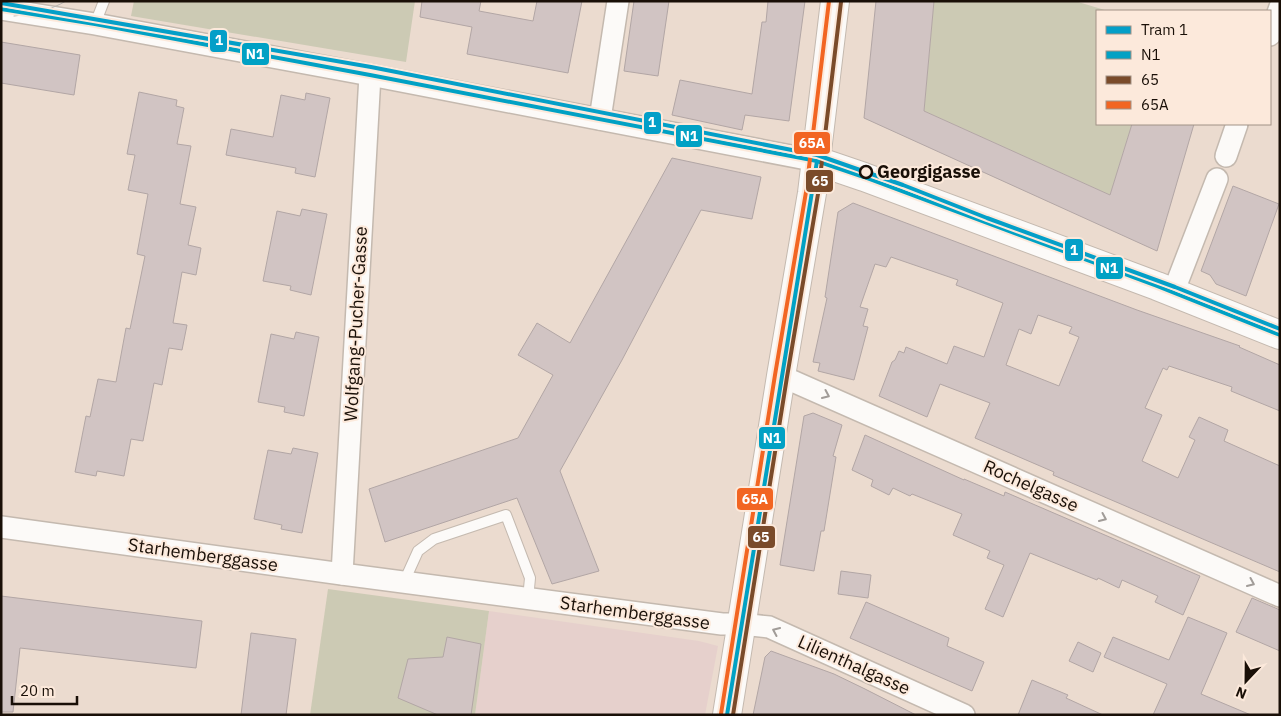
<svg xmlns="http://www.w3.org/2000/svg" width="1281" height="716" font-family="'IBM Plex Sans',sans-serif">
<rect width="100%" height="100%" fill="#ebdbcf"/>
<polygon fill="#e6d0cc" points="489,611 699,641 718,646 705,715 475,715"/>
<g fill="#cccab4">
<polygon points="134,1 415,1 406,62 131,16"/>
<polygon points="934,1 1075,1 1108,11 1097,11 1097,124 1132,124 1110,195 924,111"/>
<polygon points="328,589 489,611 475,715 310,715"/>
</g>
<g fill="#d1c4c3" stroke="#b2a6a5" fill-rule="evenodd">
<polygon points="422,1 481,1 479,11 533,21 537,1 582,1 568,73 467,54 472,27 420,17"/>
<polygon points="634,1 669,1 658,76 624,71"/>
<polygon points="768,1 805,1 789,121 745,115 742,130 672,115 680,80 752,94 762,22 766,22"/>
<polygon points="876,1 934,1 924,111 1110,195 1132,124 1194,124 1157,251 864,118"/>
<polygon points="1,42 80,55 74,95 1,83"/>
<polygon points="139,92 177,100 176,106 184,108 177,144 191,146 180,204 196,207 188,245 201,248 196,275 182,272 173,323 187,325 182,350 169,348 162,385 154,383 143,441 131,439 124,476 97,471 96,476 75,472 86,416 90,417 98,379 116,382 126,328 130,329 145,256 137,254 148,194 128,190 135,155 127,154"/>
<polygon points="306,93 330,98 315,177 295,173 296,168 226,155 231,129 273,137 281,95 305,100"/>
<polygon points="672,158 761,177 752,219 701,210 622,360 560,471 599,571 552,584 517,498 385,542 369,489 518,438 553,375 518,355 537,323 570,343"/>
<polygon points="1233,186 1279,204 1246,296 1216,284 1210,275 1201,271"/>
<path d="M853,203L1137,310L1240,346L1239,347L1280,365V411L1231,391L1232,387L1169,366L1167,370L1163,368L1145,408L1162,415L1142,461L1178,478L1195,440L1189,437L1199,417L1228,430L1224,441L1280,466V572L1053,475L1054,472L975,438L990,403L940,384L927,417L879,396L892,362L895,360L899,351L904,353L906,347L947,364L954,346L984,357L1003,303L956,285L958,280L891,257L886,267L875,264L860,307L868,309L863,326L868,327L854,380L818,371L820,363L813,362L827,298L825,297L838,212ZM1038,315L1072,327L1069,333L1079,337L1059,386L1006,365L1019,329L1031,334Z"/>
<polygon points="302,209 327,214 311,295 290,290 291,286 263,281 277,211 300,216"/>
<polygon points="296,332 319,337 304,416 284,412 285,407 258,402 271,334 294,339"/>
<polygon points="813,413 842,425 833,456 836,457 824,531 821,531 814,571 780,565 804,416"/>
<polygon points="865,435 964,480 964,479 1004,496 1005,492 1200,576 1183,615 1155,602 1158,596 1122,580 1119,588 1098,578 1097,580 1030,553 1003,617 985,609 1004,565 987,558 990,551 953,535 962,514 912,494 910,496 893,488 889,495 871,486 873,480 852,470"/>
<polygon points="293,448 318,453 302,533 281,529 282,525 254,519 268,450 291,454"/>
<polygon points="841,571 871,575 868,598 838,594"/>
<polygon points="1,596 202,621 196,668 20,648 13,712 1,712"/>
<polygon points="1252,598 1280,610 1280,651 1236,632"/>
<polygon points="866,602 949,638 947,646 984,662 972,691 850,638"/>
<polygon points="1188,617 1227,633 1201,694 1251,715 1153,715 1167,684 1104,657 1113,637 1169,660"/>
<polygon points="251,633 296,639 286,715 241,715"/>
<polygon points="447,637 481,644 471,715 438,715 398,698 408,659 443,657"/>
<polygon points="1078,642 1101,653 1093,672 1069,661"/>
<polygon points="771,651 834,674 865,689 916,715 753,715 765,657"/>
<polygon points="1032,680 1068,695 1066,698 1103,715 1018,715"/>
</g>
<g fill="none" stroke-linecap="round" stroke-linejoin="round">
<g stroke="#c4b9af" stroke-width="12">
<g id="lane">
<polyline points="95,24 104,1"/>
<polyline points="404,582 418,551 434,539 506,515 530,578 528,599"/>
</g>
</g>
<g stroke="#c4b9af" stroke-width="24">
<g id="street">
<polyline points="1,9 95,24 370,75 817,161"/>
<polyline points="1270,35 1280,7"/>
<polyline points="600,119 618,1"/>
<polyline points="1226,156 1237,124"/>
<polyline points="1173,293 1217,179"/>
<polyline points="781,376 1280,596"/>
<polyline points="1,527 342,574 722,624 742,624 769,627 964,715"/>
<polyline points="342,574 370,75"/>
</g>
</g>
<g stroke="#c4b9af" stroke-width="30">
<g id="secondary">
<polyline points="817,161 864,177 1157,286 1280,335"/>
<polyline points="727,715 781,376 812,193 835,1"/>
</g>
</g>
<use href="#lane" stroke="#fcfaf8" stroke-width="10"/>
<use href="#street" stroke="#fcfaf8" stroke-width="21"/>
<use href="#secondary" stroke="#fcfaf8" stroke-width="28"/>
<path stroke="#b9b5b1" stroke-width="1" d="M14,16C33,14 49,11 66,1"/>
<g stroke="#fce9db" stroke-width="8">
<g id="bus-1">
<polyline points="1,9 95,24 370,75 817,161 864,177 1157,286 1280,335"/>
<polyline points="727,715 817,161"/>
</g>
</g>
<g stroke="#fce9db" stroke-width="8">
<polyline id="bus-2" points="733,715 787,377 818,194 841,2"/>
</g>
<g stroke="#fce9db" stroke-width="8">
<polyline id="bus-3" points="721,714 775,375 806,192 829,1"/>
</g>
<use href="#bus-1" stroke="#01a1c4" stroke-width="4"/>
<use href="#bus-2" stroke="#7a4b2a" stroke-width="4"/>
<use href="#bus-3" stroke="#f26522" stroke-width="4"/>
<g stroke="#fce9db" stroke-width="8">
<polyline id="tram-1" points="1,3 371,67 817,155 903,185 987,218 1175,287 1280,329"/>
</g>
<use href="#tram-1" stroke="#049fc8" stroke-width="4"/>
</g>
<defs><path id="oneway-chevron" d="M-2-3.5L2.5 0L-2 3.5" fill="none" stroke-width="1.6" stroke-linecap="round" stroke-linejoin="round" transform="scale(1.25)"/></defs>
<g stroke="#a19c98">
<use href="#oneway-chevron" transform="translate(826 395) rotate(24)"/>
<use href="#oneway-chevron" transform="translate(1103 518) rotate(24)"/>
<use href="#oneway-chevron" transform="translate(1251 583) rotate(24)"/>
<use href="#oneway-chevron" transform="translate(776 631) rotate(-156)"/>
</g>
<circle fill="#fce9db" stroke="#190f07" stroke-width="2.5" cx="866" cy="172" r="6"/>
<g text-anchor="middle" stroke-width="4" stroke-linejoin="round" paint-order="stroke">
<g font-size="18" font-weight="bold" fill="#190f07" stroke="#fce9db" text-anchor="start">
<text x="877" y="178">Georgigasse</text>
</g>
<g font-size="18" fill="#190f07" stroke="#fce9db">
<text transform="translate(356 324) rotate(-87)" y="6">Wolfgang-Pucher-Gasse</text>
<text transform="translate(1031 486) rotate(24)" y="6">Rochelgasse</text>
<text transform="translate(203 555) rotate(8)" y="6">Starhemberggasse</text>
<text transform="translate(635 613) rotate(8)" y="6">Starhemberggasse</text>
<text transform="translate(854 665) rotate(24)" y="6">Lilienthalgasse</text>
</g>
</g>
<g stroke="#fce9db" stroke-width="2">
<rect x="209" y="29" width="19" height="24" rx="5" fill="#049fc8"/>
<rect x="241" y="42" width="29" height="24" rx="5" fill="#01a1c4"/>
<rect x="643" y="111" width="19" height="24" rx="5" fill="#049fc8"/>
<rect x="675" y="124" width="28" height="24" rx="5" fill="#01a1c4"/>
<rect x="793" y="131" width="38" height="24" rx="5" fill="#f26522"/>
<rect x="805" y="169" width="29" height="24" rx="5" fill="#7a4b2a"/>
<rect x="1064" y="238" width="20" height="24" rx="5" fill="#049fc8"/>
<rect x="1095" y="256" width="29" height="24" rx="5" fill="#01a1c4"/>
<rect x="758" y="426" width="28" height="24" rx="5" fill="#01a1c4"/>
<rect x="736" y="487" width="38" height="24" rx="5" fill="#f26522"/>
<rect x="747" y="525" width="29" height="24" rx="5" fill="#7a4b2a"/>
</g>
<g font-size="14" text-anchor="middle" font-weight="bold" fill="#fff">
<text x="219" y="45">1</text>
<text x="255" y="59">N1</text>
<text x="652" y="127">1</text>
<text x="689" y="141">N1</text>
<text x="812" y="148">65A</text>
<text x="820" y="186">65</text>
<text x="1074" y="255">1</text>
<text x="1109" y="273">N1</text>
<text x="772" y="443">N1</text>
<text x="755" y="504">65A</text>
<text x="761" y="542">65</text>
</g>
<rect width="1281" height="716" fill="none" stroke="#190f07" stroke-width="5"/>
<rect x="1096" y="10" width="175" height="115" fill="#fce9db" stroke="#a19286"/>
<rect x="1106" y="26" width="25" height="8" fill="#049fc8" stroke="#a19286"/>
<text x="1141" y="35" font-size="15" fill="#190f07">Tram 1</text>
<rect x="1106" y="51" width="25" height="8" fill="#01a1c4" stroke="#a19286"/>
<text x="1141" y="60" font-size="15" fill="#190f07">N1</text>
<rect x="1106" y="76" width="25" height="8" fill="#7a4b2a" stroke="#a19286"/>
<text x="1141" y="85" font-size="15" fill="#190f07">65</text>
<rect x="1106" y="101" width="25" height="8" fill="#f26522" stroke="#a19286"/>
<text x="1141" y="110" font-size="15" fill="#190f07">65A</text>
<g transform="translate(1246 681) rotate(202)" stroke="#fce9db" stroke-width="4" paint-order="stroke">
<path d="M0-4L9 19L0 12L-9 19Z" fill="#190f07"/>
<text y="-8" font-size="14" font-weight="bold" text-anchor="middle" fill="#190f07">N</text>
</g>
<path d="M12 696v8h65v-8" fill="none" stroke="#190f07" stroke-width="2.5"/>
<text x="20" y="696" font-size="15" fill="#190f07" stroke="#fce9db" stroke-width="4" paint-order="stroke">20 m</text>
</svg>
